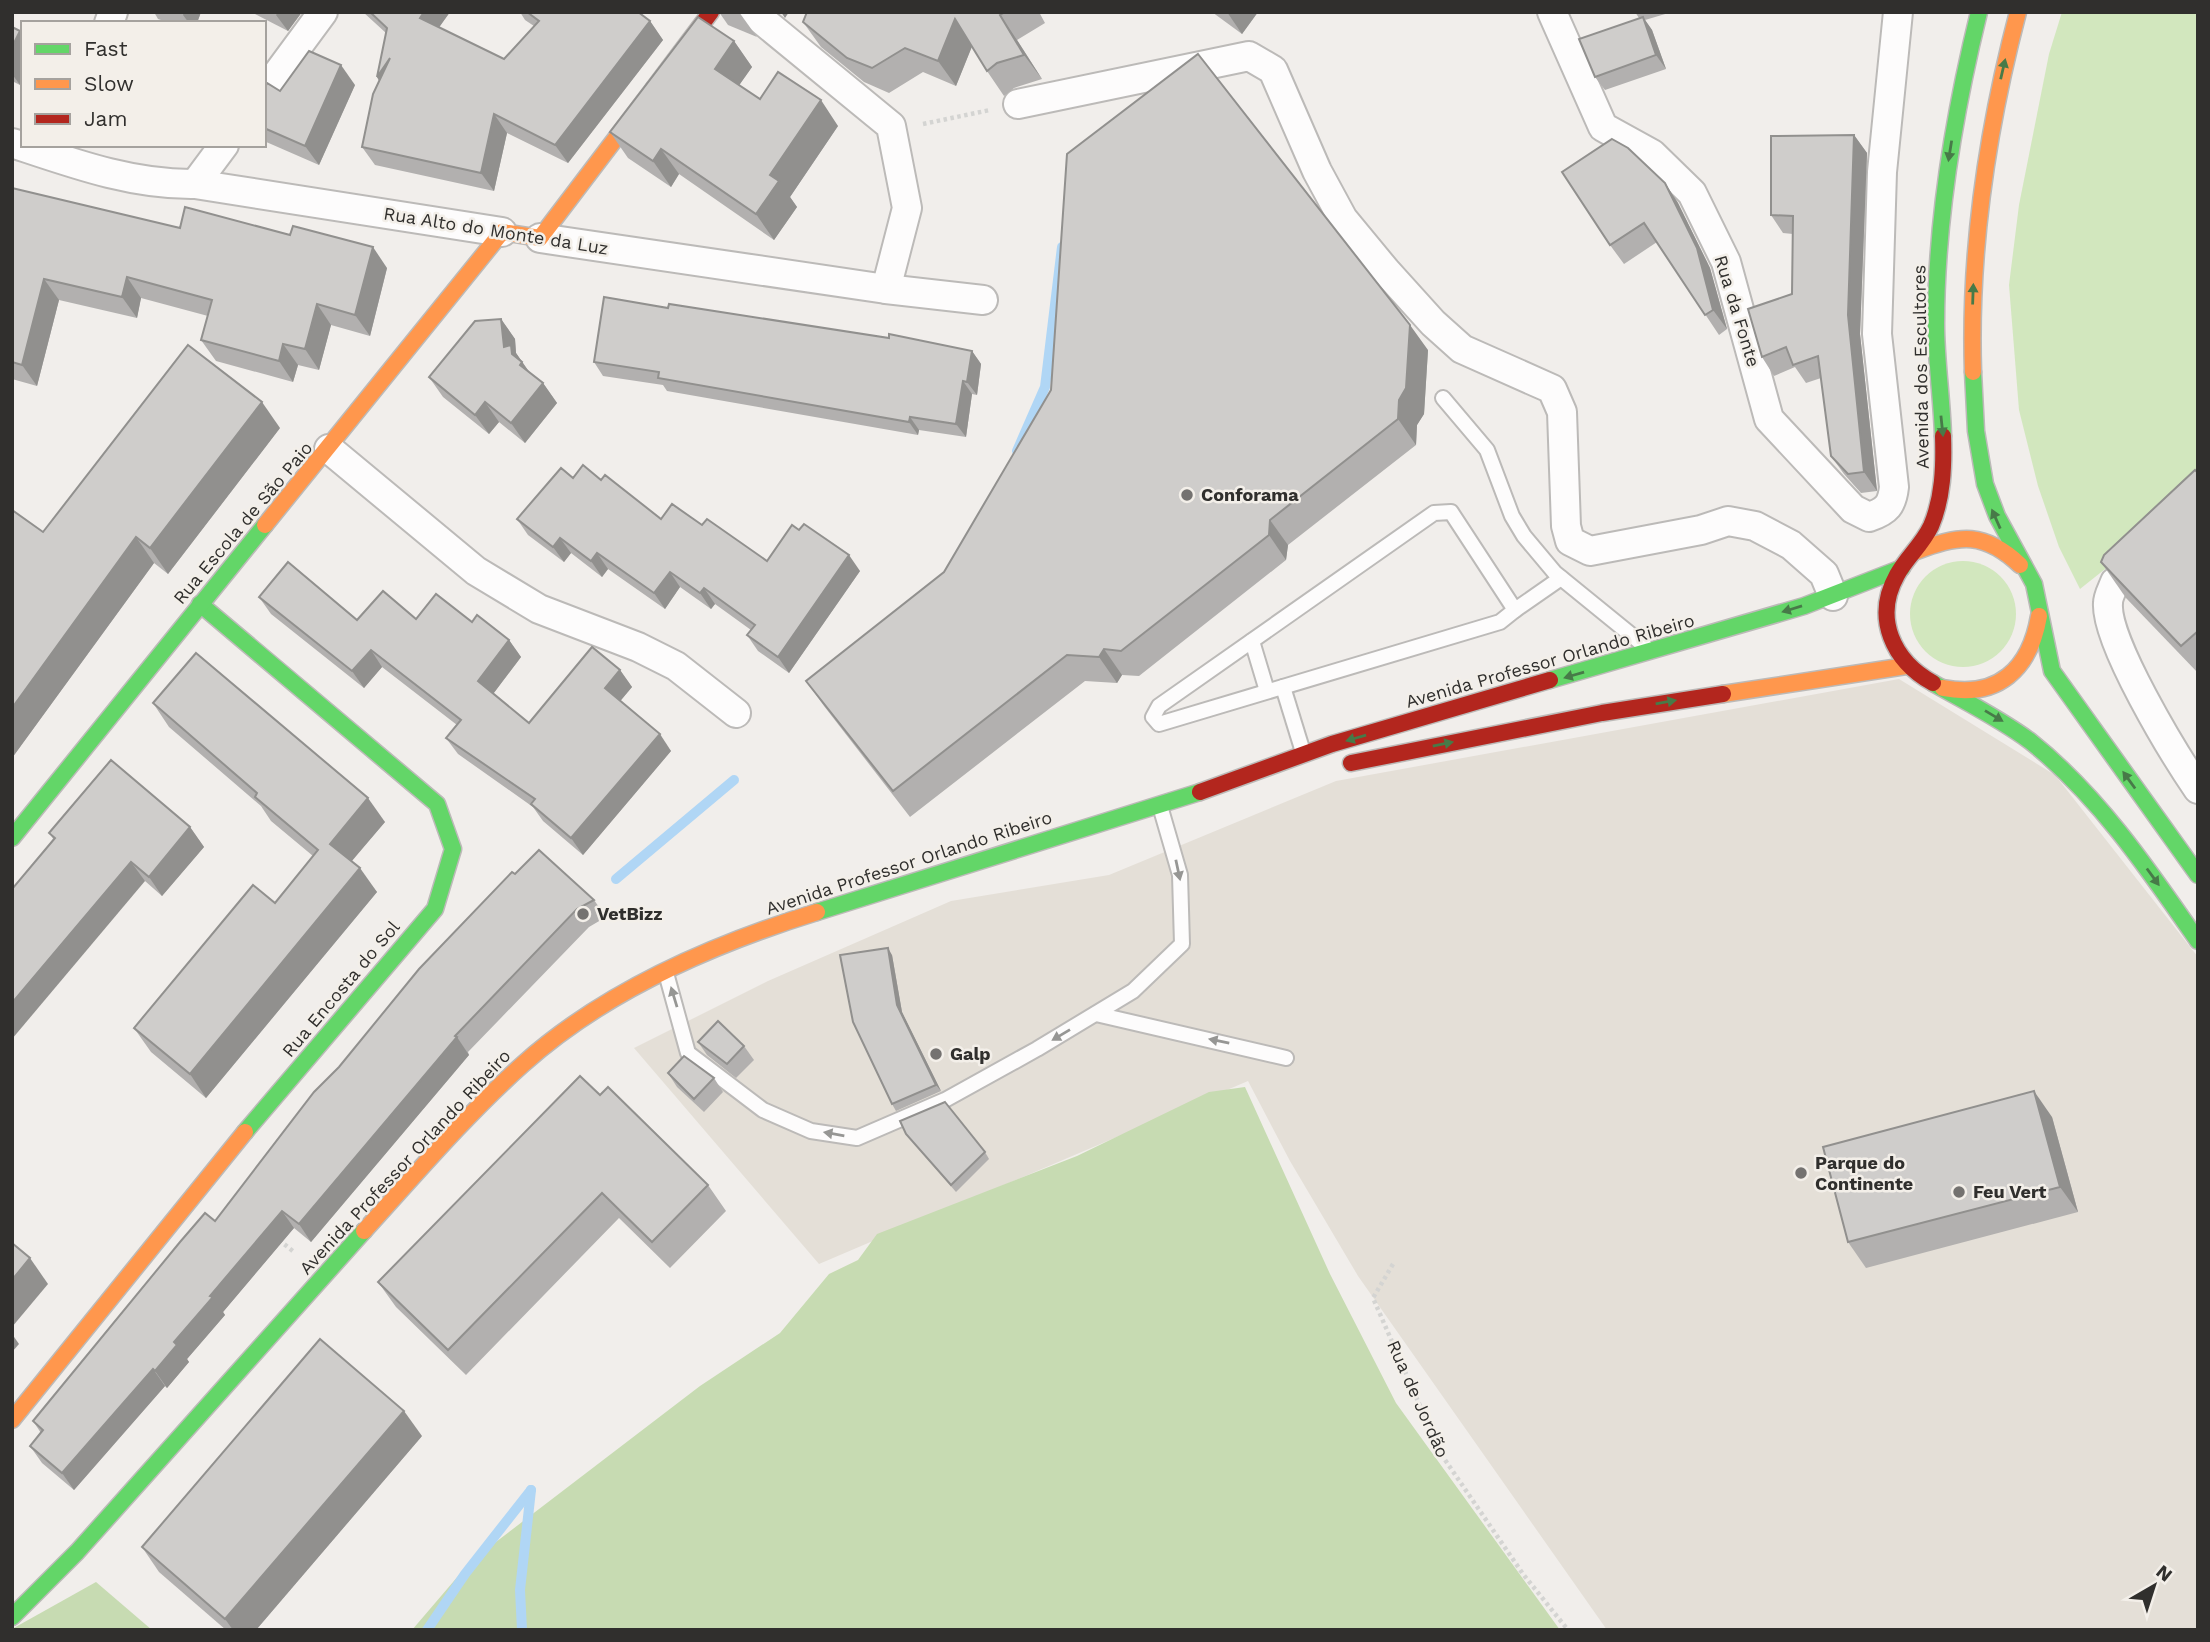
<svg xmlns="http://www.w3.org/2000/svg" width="2210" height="1642" font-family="'Work Sans',sans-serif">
<rect width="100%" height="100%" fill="#f1eeeb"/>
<polygon fill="#e4dfd7" points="1899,679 2055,775 2198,957 2198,1630 1607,1630 1358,1276 1290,1161 1248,1081 819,1264 634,1048 768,981 951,901 1109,875 1336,781"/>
<g fill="#d2e7be">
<polygon points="2062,12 2198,12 2198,495 2080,589 2059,547 2038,486 2019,410 2009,285 2019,205 2049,54"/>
<circle cx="1963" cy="614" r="53"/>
</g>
<g fill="#c7dbb2">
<polygon points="1245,1087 1330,1274 1396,1403 1560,1630 412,1630 471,1561 700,1386 780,1333 829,1274 858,1260 877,1234 1077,1156 1209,1092"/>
<polygon points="96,1582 152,1630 12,1630 12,1629"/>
</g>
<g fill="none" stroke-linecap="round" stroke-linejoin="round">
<g stroke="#b0d6f5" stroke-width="10">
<polyline points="1017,451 1045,387 1062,247"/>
<polyline points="616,879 734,780"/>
<polyline points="427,1630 465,1574 531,1490"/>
<polyline points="522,1630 520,1590 531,1490"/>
</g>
<g stroke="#bcbab8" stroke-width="18">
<g id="lane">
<polyline points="1443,398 1487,450 1512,516 1524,536 1555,573 1646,647"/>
<polygon points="1451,512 1515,610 1500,622 1159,724 1153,717 1159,706 1434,513"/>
<polyline points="1515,610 1561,578"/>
<polyline points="1252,641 1267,691"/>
<polyline points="1283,687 1303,752"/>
<polyline points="666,973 688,1053 763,1110 811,1131 857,1138 945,1100 1037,1049 1133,991 1182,944 1180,875 1160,806"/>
<polyline points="1096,1014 1286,1058"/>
</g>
</g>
<g stroke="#bcbab8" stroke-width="32">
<g id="street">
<polyline points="752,12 891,126 907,208 886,289"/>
<path d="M1552,12L1603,127L1652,154L1692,193L1726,262L1769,419L1853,509L1869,517C1887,511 1892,505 1894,487L1877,334L1882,172L1898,12"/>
<polyline points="109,23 113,12"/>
<polyline points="264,92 323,12"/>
<polyline points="1018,104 1249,56 1273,70 1317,171 1343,219 1386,271 1433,323 1462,349 1552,389 1562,412 1566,526 1570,541 1590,551 1701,530 1728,521 1755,526 1791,545 1824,574 1833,596"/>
<path d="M12,143C72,163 132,185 195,184L502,232"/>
<polyline points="195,184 224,145"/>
<polyline points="540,238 886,289 983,300"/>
<polyline points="329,449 476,571 539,609 638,647 676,666 736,713"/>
<path d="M2115,582C2113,588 2108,596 2108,603C2105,641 2174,754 2198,789"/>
</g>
</g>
<g stroke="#bcbab8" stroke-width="19">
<g id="fast">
<polyline points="1973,372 1976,431 1985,484 1997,516 2034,584 2052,671 2198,875"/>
<path d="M1943,436C1942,399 1936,361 1936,324C1936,218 1954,114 1979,12"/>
<polyline points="200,604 437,804 453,849 435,909 245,1132"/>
<polyline points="1550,680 1804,606 1902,568"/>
<path d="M1933,683C1966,702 1999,718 2030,741C2098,795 2149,870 2198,941"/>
<polyline points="12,838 265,525"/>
<polyline points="817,912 1200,792"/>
<polyline points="12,1617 77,1552 364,1231"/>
</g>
</g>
<g stroke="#bcbab8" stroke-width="19">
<g id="slow">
<path d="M1973,372C1969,250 1987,130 2018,12"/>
<polyline points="265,525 502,232 540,238 654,88"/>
<path d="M1917,551C1960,534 1985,532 2020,565"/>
<path d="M1943,688C1998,699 2030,669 2039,616"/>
<polyline points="1723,694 1906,666"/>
<path d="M364,1231C415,1175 465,1116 522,1065C603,992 713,944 817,912"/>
<polyline points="12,1420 245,1132"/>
</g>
</g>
<g stroke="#bcbab8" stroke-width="19">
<g id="jam">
<polyline points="654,88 711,12"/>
<path d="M1933,683C1893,661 1873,618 1897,575C1907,557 1922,545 1931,526C1943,498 1944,466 1943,436"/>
<polyline points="1351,763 1602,713 1723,694"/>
<polyline points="1200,792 1332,744 1550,680"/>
</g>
</g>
<g stroke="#d4d4d2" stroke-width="4.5" stroke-dasharray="3.5 3.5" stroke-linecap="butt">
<polyline points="923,124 990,110"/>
<polyline points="279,1240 294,1252"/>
<polyline points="1393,1264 1373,1298 1441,1454 1523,1574 1568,1630"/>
</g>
<use href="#lane" stroke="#fdfcfc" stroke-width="14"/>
<use href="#street" stroke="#fdfcfc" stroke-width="28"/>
<use href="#fast" stroke="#63d668" stroke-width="16"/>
<use href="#slow" stroke="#ff974d" stroke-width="16"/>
<use href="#jam" stroke="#b3261e" stroke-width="16"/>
</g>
<g fill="#b2b0af">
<polygon points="154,12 201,12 197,23 170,23 158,19"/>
<polygon points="251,12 302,12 288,31"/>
<polygon points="363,12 450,12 439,27 504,59 534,26 525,20 520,12 638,12 650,21 663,40 568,163 507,133 494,191 375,165 362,147 379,81 377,77 386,33"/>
<polygon points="719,12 739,12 757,37 728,25"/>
<polygon points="807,12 1039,12 1045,23 1017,40 1042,79 1014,88 1004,96 987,71 972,46 956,86 923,72 889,93 864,82 821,47 803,22"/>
<polygon points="1212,12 1258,12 1242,34"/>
<polygon points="1635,12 1672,12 1645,20 1652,30 1666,69 1605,90 1595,77 1639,18"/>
<polygon points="12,27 20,85 12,81"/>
<polygon points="734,41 752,67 739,85 760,99 838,126 790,197 797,207 774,240 679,174 671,187 628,158 610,132"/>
<polygon points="355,85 319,165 264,141 264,90 280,91"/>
<polygon points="1854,135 1867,153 1860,334 1877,491 1861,493 1844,474 1831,456 1821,378 1806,383 1795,367 1774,376 1762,357 1792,294 1793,234 1783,233 1771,215"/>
<polygon points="1665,183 1678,203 1710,268 1727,329 1719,335 1657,242 1624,264 1610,245"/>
<polygon points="12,188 180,228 387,268 370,336 331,325 319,370 298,365 293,382 216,361 201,340 208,316 141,298 137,318 59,300 37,386 12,379"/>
<polygon points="668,308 972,351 981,364 977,395 972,394 966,437 919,430 918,435 667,391 663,385 603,376 594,362"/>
<polygon points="501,319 515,339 516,353 530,373 543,383 557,403 525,443 499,422 489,434 443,397 429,377"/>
<polygon points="1428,350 1424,414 1417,425 1416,445 1288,545 1286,560 1139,676 1122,675 1117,683 1085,681 910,817 824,706 806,681"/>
<polygon points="280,428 168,574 154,563 12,758 12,510 43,532"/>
<polygon points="2198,473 2198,673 2126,598 2101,562"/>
<polygon points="573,478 601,480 661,519 702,525 767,561 860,571 789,673 758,651 747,635 751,630 715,604 711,609 680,587 665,609 608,569 602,577 571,553 564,562 528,535 517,519"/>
<polygon points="259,597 357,620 416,619 472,622 509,640 521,657 493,694 529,723 620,670 632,687 620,701 671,751 583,855 543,821 533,807 458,754 446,738 457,725 382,667 364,688 271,614"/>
<polygon points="153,703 385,822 351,861 377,892 206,1098 151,1052 134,1028 275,903 313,856 271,821 261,806 169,727"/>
<polygon points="190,827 204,847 162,896 145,881 54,840 49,833"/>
<polygon points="515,874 594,900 606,917 589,927 468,1052 469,1055 311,1242 294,1228 223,1312 225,1315 187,1359 189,1362 167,1388 165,1386 74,1490 42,1463 30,1446 41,1433 33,1421 215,1221 339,1067"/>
<polygon points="892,955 902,1012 941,1091 896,1111 892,1104"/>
<polygon points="698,1042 744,1046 754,1060 736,1078 707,1055"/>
<polygon points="668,1073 714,1078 723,1092 704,1112 677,1087"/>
<polygon points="600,1095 708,1185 726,1211 670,1268 619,1218 466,1375 396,1307 378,1282"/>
<polygon points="2052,1117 2078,1212 1866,1268 1848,1242"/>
<polygon points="906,1134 985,1152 989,1159 956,1192"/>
<polygon points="422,1436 256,1630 226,1630 159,1572 142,1547"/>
</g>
<g fill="#91908e">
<polygon points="184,12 201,12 197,23 189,23 183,15"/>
<polygon points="278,12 302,12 288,31 276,15"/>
<polygon points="424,12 450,12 433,36 420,18"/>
<polygon points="781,12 789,12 785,18"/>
<polygon points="1227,12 1258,12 1242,34"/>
<polygon points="1000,15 1017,40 1042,79 1024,55"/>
<polygon points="1643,17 1652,30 1666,69 1656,55"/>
<polygon points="955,19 973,44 956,86 938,61"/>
<polygon points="650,21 663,40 568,163 555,145"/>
<polygon points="20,31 23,34 23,79 20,85 12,74 12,47"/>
<polygon points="734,41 752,67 733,94 715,69"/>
<polygon points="390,58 389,95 377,77"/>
<polygon points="341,65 355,85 319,165 305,146"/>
<polygon points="821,100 838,126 790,197 797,207 774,240 756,214 770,175"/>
<polygon points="494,114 507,133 494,191 481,173"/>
<polygon points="1854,135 1867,153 1860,334 1877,491 1864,472 1848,315"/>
<polygon points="661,149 679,174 671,187 653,161"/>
<polygon points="1665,183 1678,203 1710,268 1727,329 1713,310"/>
<polygon points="373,247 387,268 370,336 355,315"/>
<polygon points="127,277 141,298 137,318 122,297"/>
<polygon points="44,279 59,300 37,386 22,365"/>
<polygon points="317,304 331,325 319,370 305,349"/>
<polygon points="501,319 515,339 516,353 536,382 504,347"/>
<polygon points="1410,325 1428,350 1424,414 1417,425 1416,445 1398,419 1399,400"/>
<polygon points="283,344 298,365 293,382 279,361"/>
<polygon points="972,351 981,364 977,395 967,382"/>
<polygon points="963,381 972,394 966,437 956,424"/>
<polygon points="543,383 557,403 525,443 511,423"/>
<polygon points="262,402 280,428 168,574 150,548"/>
<polygon points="485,402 499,422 489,434 475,415"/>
<polygon points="910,417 919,430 918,435 909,422"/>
<polygon points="1270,520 1288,545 1286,560 1269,535"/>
<polygon points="136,537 154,563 12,758 12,708"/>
<polygon points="560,538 571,553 564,562 553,547"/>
<polygon points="597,553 608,569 602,577 591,561"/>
<polygon points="849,555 860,571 789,673 778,657"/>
<polygon points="670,572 680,587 665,609 654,593"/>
<polygon points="704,588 715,604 711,609 700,593"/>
<polygon points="509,640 521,657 490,698 478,681"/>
<polygon points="1104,649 1122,675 1117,683 1099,657"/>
<polygon points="371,650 382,667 364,688 352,671"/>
<polygon points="620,670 632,687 617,705 605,688"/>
<polygon points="660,734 671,751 583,855 571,838"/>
<polygon points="368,798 385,822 346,868 330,844"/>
<polygon points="190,827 204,847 162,896 149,877"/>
<polygon points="131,862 145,881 12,1039 12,1003"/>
<polygon points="360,868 377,892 206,1098 190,1074"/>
<polygon points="888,948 892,955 902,1012 941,1091 936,1085 897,1005"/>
<polygon points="457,1037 469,1055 311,1242 299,1224"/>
<polygon points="2034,1091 2052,1117 2078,1212 2060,1187"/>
<polygon points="282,1211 294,1228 223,1312 225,1315 187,1359 189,1362 167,1388 155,1371 174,1342 210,1296"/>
<polygon points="30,1258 48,1284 12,1327 12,1280"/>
<polygon points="12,1334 19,1344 12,1352"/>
<polygon points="153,1369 165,1386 74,1490 62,1473"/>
<polygon points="404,1411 422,1436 256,1630 233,1630 225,1619"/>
</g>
<g fill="#cfcdcb" stroke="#91908e" stroke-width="2">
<polygon points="370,12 424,12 420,18 504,59 539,21 527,12 638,12 650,21 555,145 494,114 481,173 362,147 373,94 390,58 377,77 387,28"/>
<polygon points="807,12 1005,12 1000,15 1024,55 997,63 987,71 955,19 938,61 905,48 872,68 847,58 803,22"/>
<polygon points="698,17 734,41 715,69 760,99 778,72 821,100 770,175 779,181 756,214 661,149 653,161 610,132"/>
<polygon points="1643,17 1656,55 1595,77 1579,39"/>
<polygon points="12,27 20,31 12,47"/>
<polygon points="309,51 341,65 305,146 264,128 264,90 267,83 280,91"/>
<polygon points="1198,54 1410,325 1406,388 1399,400 1398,419 1270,520 1269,535 1121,651 1104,649 1099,657 1067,655 893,791 806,681 944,572 1051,390 1067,154"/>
<polygon points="1854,135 1848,315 1864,472 1848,474 1831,456 1818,356 1793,365 1786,347 1762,357 1748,309 1792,294 1793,216 1771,215 1771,136"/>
<polygon points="1612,139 1628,148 1665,183 1697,248 1713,310 1705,315 1644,223 1610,245 1562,172"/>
<polygon points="12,188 180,228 185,207 290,235 293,226 373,247 355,315 317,304 305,349 283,344 279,361 201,340 212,300 127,277 122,297 44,279 22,365 12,362"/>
<polygon points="604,297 668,308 669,304 889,338 889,334 972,351 967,382 963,381 956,424 910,417 909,422 658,378 659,372 594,362"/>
<polygon points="501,319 504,347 511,345 512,354 522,362 520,365 543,383 511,423 485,402 475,415 429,377 475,321"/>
<polygon points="188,345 262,402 150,548 136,537 12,708 12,510 43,532"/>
<polygon points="583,465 601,480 605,475 661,519 672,504 702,525 707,519 767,561 792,525 799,530 804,524 849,555 778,657 747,635 755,625 704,588 700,593 670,572 654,593 597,553 591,561 560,538 553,547 517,519 561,468 573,478"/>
<polygon points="2195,470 2198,473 2198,631 2181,646 2101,562 2104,555"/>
<polygon points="288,562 357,620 383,591 416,619 436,594 472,622 477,615 509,640 478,681 529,723 592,647 620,670 605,688 660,734 571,838 531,804 535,799 446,738 461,720 371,650 352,671 259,597"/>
<polygon points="196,653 368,798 330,844 360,868 190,1074 134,1028 253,885 275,903 318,850 255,797 257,793 153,703"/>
<polygon points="111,760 190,827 149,877 131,862 12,1003 12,889 55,838 49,833"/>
<polygon points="539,850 594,900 577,909 455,1036 457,1037 299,1224 282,1211 210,1296 213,1297 174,1342 177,1345 155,1371 153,1369 62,1473 30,1446 43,1430 33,1421 180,1242 205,1213 215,1221 314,1092 339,1067 419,969 512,872 515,874"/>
<polygon points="888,948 897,1005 936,1085 892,1104 853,1022 840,955"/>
<polygon points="718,1021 744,1046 727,1064 698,1042"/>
<polygon points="684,1056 714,1078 694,1099 668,1073"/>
<polygon points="580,1076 600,1095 608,1087 708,1185 652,1242 602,1193 448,1350 378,1282"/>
<polygon points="2034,1091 2060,1187 1848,1242 1823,1147"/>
<polygon points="945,1102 985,1152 951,1185 906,1134 900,1121"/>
<polygon points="12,1243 30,1258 12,1280"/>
<polygon points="320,1339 404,1411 225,1619 142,1547"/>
</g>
<defs><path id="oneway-solid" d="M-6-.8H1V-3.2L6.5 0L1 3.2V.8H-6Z" transform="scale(1.75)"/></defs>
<g fill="#477a48">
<use href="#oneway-solid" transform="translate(2003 69) rotate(-77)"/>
<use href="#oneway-solid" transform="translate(1950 151) rotate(99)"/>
<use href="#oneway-solid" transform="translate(1973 294) rotate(-88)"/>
<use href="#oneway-solid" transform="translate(1942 426) rotate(84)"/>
<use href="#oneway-solid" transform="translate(1996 519) rotate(-114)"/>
<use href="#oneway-solid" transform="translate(1792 609) rotate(163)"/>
<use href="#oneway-solid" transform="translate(1574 675) rotate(164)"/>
<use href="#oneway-solid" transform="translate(1666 702) rotate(-10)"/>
<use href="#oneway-solid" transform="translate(1994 716) rotate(31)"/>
<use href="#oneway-solid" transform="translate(1356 738) rotate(164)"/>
<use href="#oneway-solid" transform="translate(1443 744) rotate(-12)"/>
<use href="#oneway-solid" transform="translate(2129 780) rotate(-126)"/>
<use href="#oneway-solid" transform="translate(2153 877) rotate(54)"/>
</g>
<g fill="#969694">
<use href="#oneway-solid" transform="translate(1178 870) rotate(78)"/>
<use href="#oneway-solid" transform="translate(674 997) rotate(-107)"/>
<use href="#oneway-solid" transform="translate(1061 1035) rotate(149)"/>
<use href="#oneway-solid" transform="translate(1219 1041) rotate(-168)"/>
<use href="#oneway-solid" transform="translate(834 1134) rotate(-170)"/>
</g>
<g fill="#747270" stroke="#f3efe9" stroke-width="2.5">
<circle cx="1187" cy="495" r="7"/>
<circle cx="583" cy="914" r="7"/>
<circle cx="936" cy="1054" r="7"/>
<circle cx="1801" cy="1173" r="7"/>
<circle cx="1959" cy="1192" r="7"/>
</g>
<g text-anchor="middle" stroke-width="5" stroke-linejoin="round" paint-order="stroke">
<g font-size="18" fill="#302f2d" stroke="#f3efe9">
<text transform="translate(496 231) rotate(9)" y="6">Rua Alto do Monte da Luz</text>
<text transform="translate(1737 311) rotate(73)" y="6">Rua da Fonte</text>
<text transform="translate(1921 367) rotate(-91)" y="6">Avenida dos Escultores</text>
<text transform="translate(243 523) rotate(-50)" y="6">Rua Escola de São Paio</text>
<text transform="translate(1550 661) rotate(-16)" y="6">Avenida Professor Orlando Ribeiro</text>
<text transform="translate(909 863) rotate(-18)" y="6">Avenida Professor Orlando Ribeiro</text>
<text transform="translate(341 989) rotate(-50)" y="6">Rua Encosta do Sol</text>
<text transform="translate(405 1162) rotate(-47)" y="6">Avenida Professor Orlando Ribeiro</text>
<text transform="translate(1418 1399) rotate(66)" y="6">Rua de Jordão</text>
</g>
<g font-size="18" font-weight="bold" fill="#302f2d" stroke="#f3efe9" text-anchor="start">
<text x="1201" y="501">Conforama</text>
<text x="597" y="920">VetBizz</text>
<text x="950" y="1060">Galp</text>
<text x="1815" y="1169">Parque do<tspan x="1815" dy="21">Continente</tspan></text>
<text x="1973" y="1198">Feu Vert</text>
</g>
</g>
<rect width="2210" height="1642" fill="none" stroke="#302f2d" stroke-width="28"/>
<rect x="21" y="21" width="245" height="126" fill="#f3efe9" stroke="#a5a29e" stroke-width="2"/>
<rect x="35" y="44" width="35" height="10" fill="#63d668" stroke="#a5a29e" stroke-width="2"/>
<text x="84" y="56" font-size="21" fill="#302f2d">Fast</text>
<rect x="35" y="79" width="35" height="10" fill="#ff974d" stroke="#a5a29e" stroke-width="2"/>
<text x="84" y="91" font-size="21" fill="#302f2d">Slow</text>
<rect x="35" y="114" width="35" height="10" fill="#b3261e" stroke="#a5a29e" stroke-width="2"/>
<text x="84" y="126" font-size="21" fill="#302f2d">Jam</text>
<g transform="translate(2154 1586) rotate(39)" stroke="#f3efe9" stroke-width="5" paint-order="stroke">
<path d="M0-5L12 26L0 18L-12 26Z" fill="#302f2d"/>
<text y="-10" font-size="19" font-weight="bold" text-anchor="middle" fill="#302f2d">N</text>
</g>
</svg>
